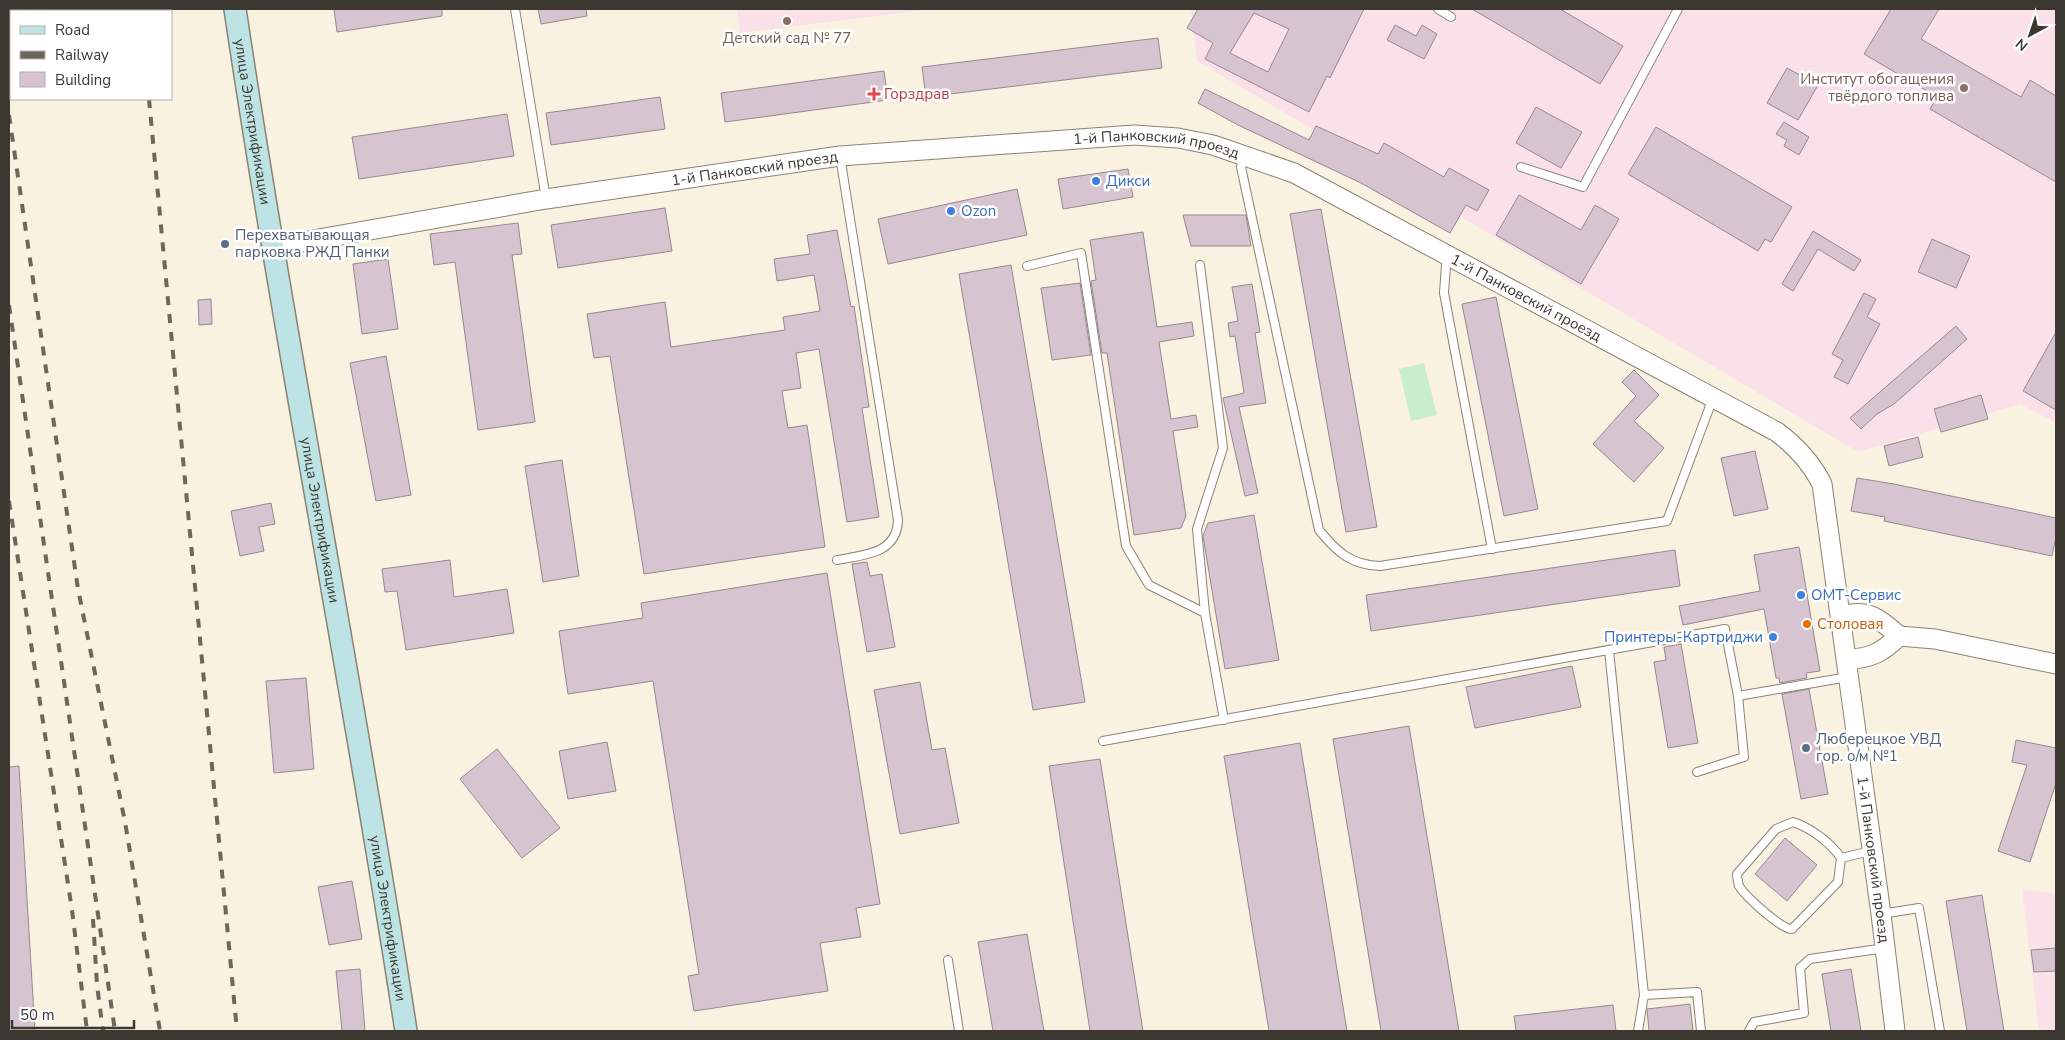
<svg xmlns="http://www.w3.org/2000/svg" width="2065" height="1040" font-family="'Nunito Sans',sans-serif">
<rect width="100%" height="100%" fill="#faf2e0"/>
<g fill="#fae1e9">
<polygon points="737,9 932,9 740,33"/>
<polygon points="1191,9 2056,9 2056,423 2020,404 1858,452 1197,61"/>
<polygon points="2022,889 2056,894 2056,1031 2039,1031"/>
</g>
<polygon fill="#c8eecd" points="1424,363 1437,415 1411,421 1399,369"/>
<g fill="#d6c4d0" stroke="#988792" fill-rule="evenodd">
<polygon points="334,9 442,9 442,16 337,32"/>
<polygon points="538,9 586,9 587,16 541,24"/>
<path d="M1198,9H1364L1330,78L1327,76L1309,112L1205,59L1213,43L1187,28ZM1254,13L1289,29L1268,72L1230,53Z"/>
<polygon points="1472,9 1560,9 1623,46 1600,84"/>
<polygon points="1891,9 1939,9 1921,39 2021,97 2030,80 2056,96 2056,182 1930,109 1937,97 1864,54"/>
<polygon points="1395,25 1416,36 1422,25 1437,34 1424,59 1387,40"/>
<polygon points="1158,38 1162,68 926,97 922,67"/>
<polygon points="1787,68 1818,85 1798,120 1767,103"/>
<polygon points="884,71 888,100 725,122 721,93"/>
<polygon points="1205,89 1309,140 1316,126 1378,154 1384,143 1444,177 1449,168 1489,190 1477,211 1466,205 1450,233 1361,183 1238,125 1198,103"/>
<polygon points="660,97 665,129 551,145 546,113"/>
<polygon points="1536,107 1582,132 1561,168 1516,143"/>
<polygon points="507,114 514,156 359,179 352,137"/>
<polygon points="1784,122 1809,137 1799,155 1784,146 1787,140 1776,134"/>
<polygon points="1656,127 1792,207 1771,242 1765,239 1758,251 1628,174"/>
<polygon points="1128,169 1133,197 1063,209 1058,179"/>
<polygon points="1017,189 1027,235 888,264 878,219"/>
<polygon points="1519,195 1581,230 1595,205 1619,219 1581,284 1496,235"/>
<polygon points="665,208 672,251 558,268 551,225"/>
<polygon points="1321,209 1377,527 1346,532 1290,214"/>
<polygon points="1183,215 1246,215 1251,246 1191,246"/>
<polygon points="518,223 522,254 512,255 535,422 478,430 455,262 434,265 430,234"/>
<polygon points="837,230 851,307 854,306 869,407 862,408 879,517 847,522 819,349 796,353 801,388 782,391 788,428 807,425 825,547 644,574 610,356 594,358 587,314 665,302 671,347 785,330 783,317 820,311 814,275 777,281 774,259 810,254 807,235"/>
<polygon points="1813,231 1861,260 1854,271 1818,249 1793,291 1782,284"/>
<polygon points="1143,232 1157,327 1192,322 1194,336 1159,342 1171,419 1196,415 1198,427 1173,431 1186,516 1181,528 1134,535 1107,353 1102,353 1091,281 1096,280 1090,240"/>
<polygon points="1932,239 1970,256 1956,288 1918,272"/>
<polygon points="388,259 398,329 362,334 353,264"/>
<polygon points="1011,265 1085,702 1033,710 959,274"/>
<polygon points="1080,283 1091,355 1052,360 1041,288"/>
<polygon points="1252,284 1260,332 1255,333 1266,403 1239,407 1258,493 1245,496 1223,398 1244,393 1235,336 1230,337 1228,323 1238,321 1232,287"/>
<polygon points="1864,293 1876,299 1867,317 1880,324 1848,384 1834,377 1843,360 1832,354"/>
<polygon points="1496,297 1538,509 1504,516 1462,304"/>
<polygon points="211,299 212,324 199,325 198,300"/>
<polygon points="1956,326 1967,339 1894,404 1877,414 1861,429 1850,418"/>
<polygon points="2056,332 2056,410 2023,391"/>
<polygon points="386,356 411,495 376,501 350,363"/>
<polygon points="1634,370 1659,395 1634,421 1664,448 1634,482 1593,444 1636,396 1622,382"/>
<polygon points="1981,395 1988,419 1941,432 1934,409"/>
<polygon points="1918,437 1923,457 1889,466 1884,446"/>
<polygon points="1755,451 1768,509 1734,516 1721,458"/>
<polygon points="562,460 579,576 543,582 525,466"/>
<polygon points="1857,478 1894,484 2056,518 2056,537 2052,556 1884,521 1885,517 1851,511"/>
<polygon points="271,503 275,524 259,527 264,551 240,556 231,511"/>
<polygon points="1254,515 1279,660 1225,669 1203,536 1208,523"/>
<polygon points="1799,547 1820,671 1806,673 1807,678 1780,683 1779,678 1776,678 1764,609 1683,625 1679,606 1760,591 1754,555"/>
<polygon points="1675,550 1680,586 1371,631 1366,595"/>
<polygon points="450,560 454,597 507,589 514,633 406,650 397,591 385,592 382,569"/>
<polygon points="867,562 870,576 882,574 895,647 867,652 852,564"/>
<polygon points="827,573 880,904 856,908 861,937 820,943 828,991 694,1011 688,976 699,974 653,681 568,694 559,631 643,618 641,603"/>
<polygon points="1681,644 1698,743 1668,748 1654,662 1666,660 1664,647"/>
<polygon points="1572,666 1581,707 1475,728 1466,687"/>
<polygon points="306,678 314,769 274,773 266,681"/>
<polygon points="920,682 932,750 945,748 959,823 900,834 874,690"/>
<polygon points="1809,689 1828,794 1801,799 1782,694"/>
<polygon points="1409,726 1459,1031 1381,1031 1333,739"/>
<polygon points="2016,740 2056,748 2056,783 2030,862 1998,851 2027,765 2012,762"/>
<polygon points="607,742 616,791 568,799 559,751"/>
<polygon points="1300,743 1347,1031 1269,1031 1224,756"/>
<polygon points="497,749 560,828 522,858 460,779"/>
<polygon points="1100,759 1143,1031 1090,1031 1049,766"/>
<polygon points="19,766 35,1031 9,1031 9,767"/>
<polygon points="1785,838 1817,865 1787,901 1755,874"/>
<polygon points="352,881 362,939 329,945 318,887"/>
<polygon points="1982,895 2004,1031 1967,1031 1946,901"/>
<polygon points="1027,934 1044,1031 993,1031 978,942"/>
<polygon points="2056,948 2056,971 2034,972 2031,950"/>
<polygon points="360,969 365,1031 342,1031 336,971"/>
<polygon points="1851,969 1861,1031 1831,1031 1822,974"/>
<polygon points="1690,1004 1693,1031 1649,1031 1647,1009"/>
<polygon points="1613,1005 1616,1031 1516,1031 1514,1016"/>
</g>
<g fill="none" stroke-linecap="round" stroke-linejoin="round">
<g stroke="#8a8373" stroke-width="10">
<g id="service">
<polyline points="515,9 546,199"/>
<polyline points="1438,9 1451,17"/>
<path d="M1244,157L1241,167L1319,530C1337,552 1351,565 1380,566L1667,521L1713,398"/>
<polyline points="1521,167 1583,187 1678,9"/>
<polyline points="1450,256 1446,265 1444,293 1492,549"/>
<polyline points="1200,265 1223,448 1197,529 1205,613"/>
<polyline points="1027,266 1081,253 1126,546 1149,585 1205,613 1224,720"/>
<path d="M837,560C864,555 897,554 898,520L840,156"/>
<polyline points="1609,650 1644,995 1697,992 1701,1031"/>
<polyline points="1103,741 1725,629 1738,696"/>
<polyline points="1697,772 1744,757 1738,696 1848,677"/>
<path d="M1841,858L1838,882L1792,929C1781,929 1745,896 1739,886C1738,882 1737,879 1737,874L1776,829L1793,822C1811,828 1830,842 1841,858L1871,851"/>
<polyline points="1881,914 1919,908 1940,1031"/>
<polyline points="948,960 959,1031"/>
<polyline points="1638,1031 1644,995"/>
<polyline points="1749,1031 1754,1022 1804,1013 1800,968 1810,959 1885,948"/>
</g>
</g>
<g stroke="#8a8373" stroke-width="21">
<g id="tertiary">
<path id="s1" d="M273,247L546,199L840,156L1134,135L1178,138L1213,145L1294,173L1777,432C1797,447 1811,462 1822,484L1881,914L1895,1031"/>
<path d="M1842,616C1867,608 1880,619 1899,636"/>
<polyline points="1899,636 1935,639 2056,664"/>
<path d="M1847,659C1870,659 1883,652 1899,636"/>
</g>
</g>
<g stroke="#8a8373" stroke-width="24">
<g id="secondary">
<path id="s2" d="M235,9C286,351 354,690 406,1031"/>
</g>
</g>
<use href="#service" stroke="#fff" stroke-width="8"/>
<use href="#tertiary" stroke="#fff" stroke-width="19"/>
<use href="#secondary" stroke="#bde3e4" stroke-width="21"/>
<g stroke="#6b675d" stroke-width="4" stroke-dasharray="9 9" stroke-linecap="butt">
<polyline points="141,9 141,11"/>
<polyline points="149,99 237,1031"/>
<polyline points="9,115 78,589 125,822 160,1031"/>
<polyline points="9,305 115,1031"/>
<polyline points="9,501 72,910 87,1031"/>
<polyline points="93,919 97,985 103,1031"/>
</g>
</g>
<g fill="#8d6e63" stroke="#fff" stroke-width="2">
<circle cx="787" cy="21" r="5"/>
<circle cx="1964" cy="88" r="5"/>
</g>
<path fill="#e0444e" stroke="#fff" stroke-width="2" d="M871.5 86.5h5v5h5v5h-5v5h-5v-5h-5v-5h5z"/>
<g fill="#3f7fe0" stroke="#fff" stroke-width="2">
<circle cx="1096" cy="181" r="5"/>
<circle cx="951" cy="211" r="5"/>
<circle cx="1801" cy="595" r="5"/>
<circle cx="1773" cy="637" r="5"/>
</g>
<g fill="#5c6f8a" stroke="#fff" stroke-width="2">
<circle cx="225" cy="244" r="5"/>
<circle cx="1806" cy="748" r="5"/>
</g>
<circle fill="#e8710a" stroke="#fff" stroke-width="2" cx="1807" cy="624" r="5"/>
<g text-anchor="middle" stroke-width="5" stroke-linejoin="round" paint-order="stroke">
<g font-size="15" fill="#785e54" stroke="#fff">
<text x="787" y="43">Детский сад № 77</text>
<text x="1954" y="84" text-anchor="end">Институт обогащения<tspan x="1954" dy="17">твёрдого топлива</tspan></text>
</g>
<g font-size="15" fill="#be3a42" stroke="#fff" text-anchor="start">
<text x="884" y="99">Горздрав</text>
</g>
<g font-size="15" fill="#3b3831" stroke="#fff">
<text dy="5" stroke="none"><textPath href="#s2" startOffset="114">улица Электрификации</textPath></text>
<text dy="5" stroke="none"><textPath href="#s1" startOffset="892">1-й Панковский проезд</textPath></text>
<text dy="5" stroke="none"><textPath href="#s1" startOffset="488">1-й Панковский проезд</textPath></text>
<text dy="5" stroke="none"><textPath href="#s1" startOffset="1298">1-й Панковский проезд</textPath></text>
<text dy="5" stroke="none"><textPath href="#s2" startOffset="518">улица Электрификации</textPath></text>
<text dy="5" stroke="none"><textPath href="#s1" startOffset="2031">1-й Панковский проезд</textPath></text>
<text dy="5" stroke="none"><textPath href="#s2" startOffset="922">улица Электрификации</textPath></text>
</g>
<g font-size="15" fill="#366cbe" stroke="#fff" text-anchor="start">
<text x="1106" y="186">Дикси</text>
<text x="961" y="216">Ozon</text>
<text x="1811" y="600">ОМТ-Сервис</text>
<text x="1763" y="642" text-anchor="end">Принтеры-Картриджи</text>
</g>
<g font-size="15" fill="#4e5e75" stroke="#fff" text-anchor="start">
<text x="235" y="240">Перехватывающая<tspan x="235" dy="17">парковка РЖД Панки</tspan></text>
<text x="1816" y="744">Люберецкое УВД<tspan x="1816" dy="17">гор. о/м №1</tspan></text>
</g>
<g font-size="15" fill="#c56008" stroke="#fff" text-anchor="start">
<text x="1817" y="629">Столовая</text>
</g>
</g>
<rect width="2065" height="1040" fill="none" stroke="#3b3831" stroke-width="20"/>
<rect x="10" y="10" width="162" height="90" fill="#ffffff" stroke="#b1afad"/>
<rect x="20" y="26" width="25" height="8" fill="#bde3e4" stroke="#b1afad"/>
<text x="55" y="35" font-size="15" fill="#3b3831">Road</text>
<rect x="20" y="51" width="25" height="8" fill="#6b675d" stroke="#b1afad"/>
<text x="55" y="60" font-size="15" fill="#3b3831">Railway</text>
<rect x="20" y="72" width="25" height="15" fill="#d6c4d0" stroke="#b1afad"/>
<text x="55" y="85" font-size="15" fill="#3b3831">Building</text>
<g transform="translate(2030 35) rotate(220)" stroke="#ffffff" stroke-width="4" paint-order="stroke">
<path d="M0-4L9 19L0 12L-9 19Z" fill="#3b3831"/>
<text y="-8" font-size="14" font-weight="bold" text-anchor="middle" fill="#3b3831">N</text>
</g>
<path d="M12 1020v8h122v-8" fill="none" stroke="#3b3831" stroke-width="2.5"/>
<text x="20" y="1020" font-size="15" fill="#3b3831" stroke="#ffffff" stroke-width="4" paint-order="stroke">50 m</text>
</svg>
